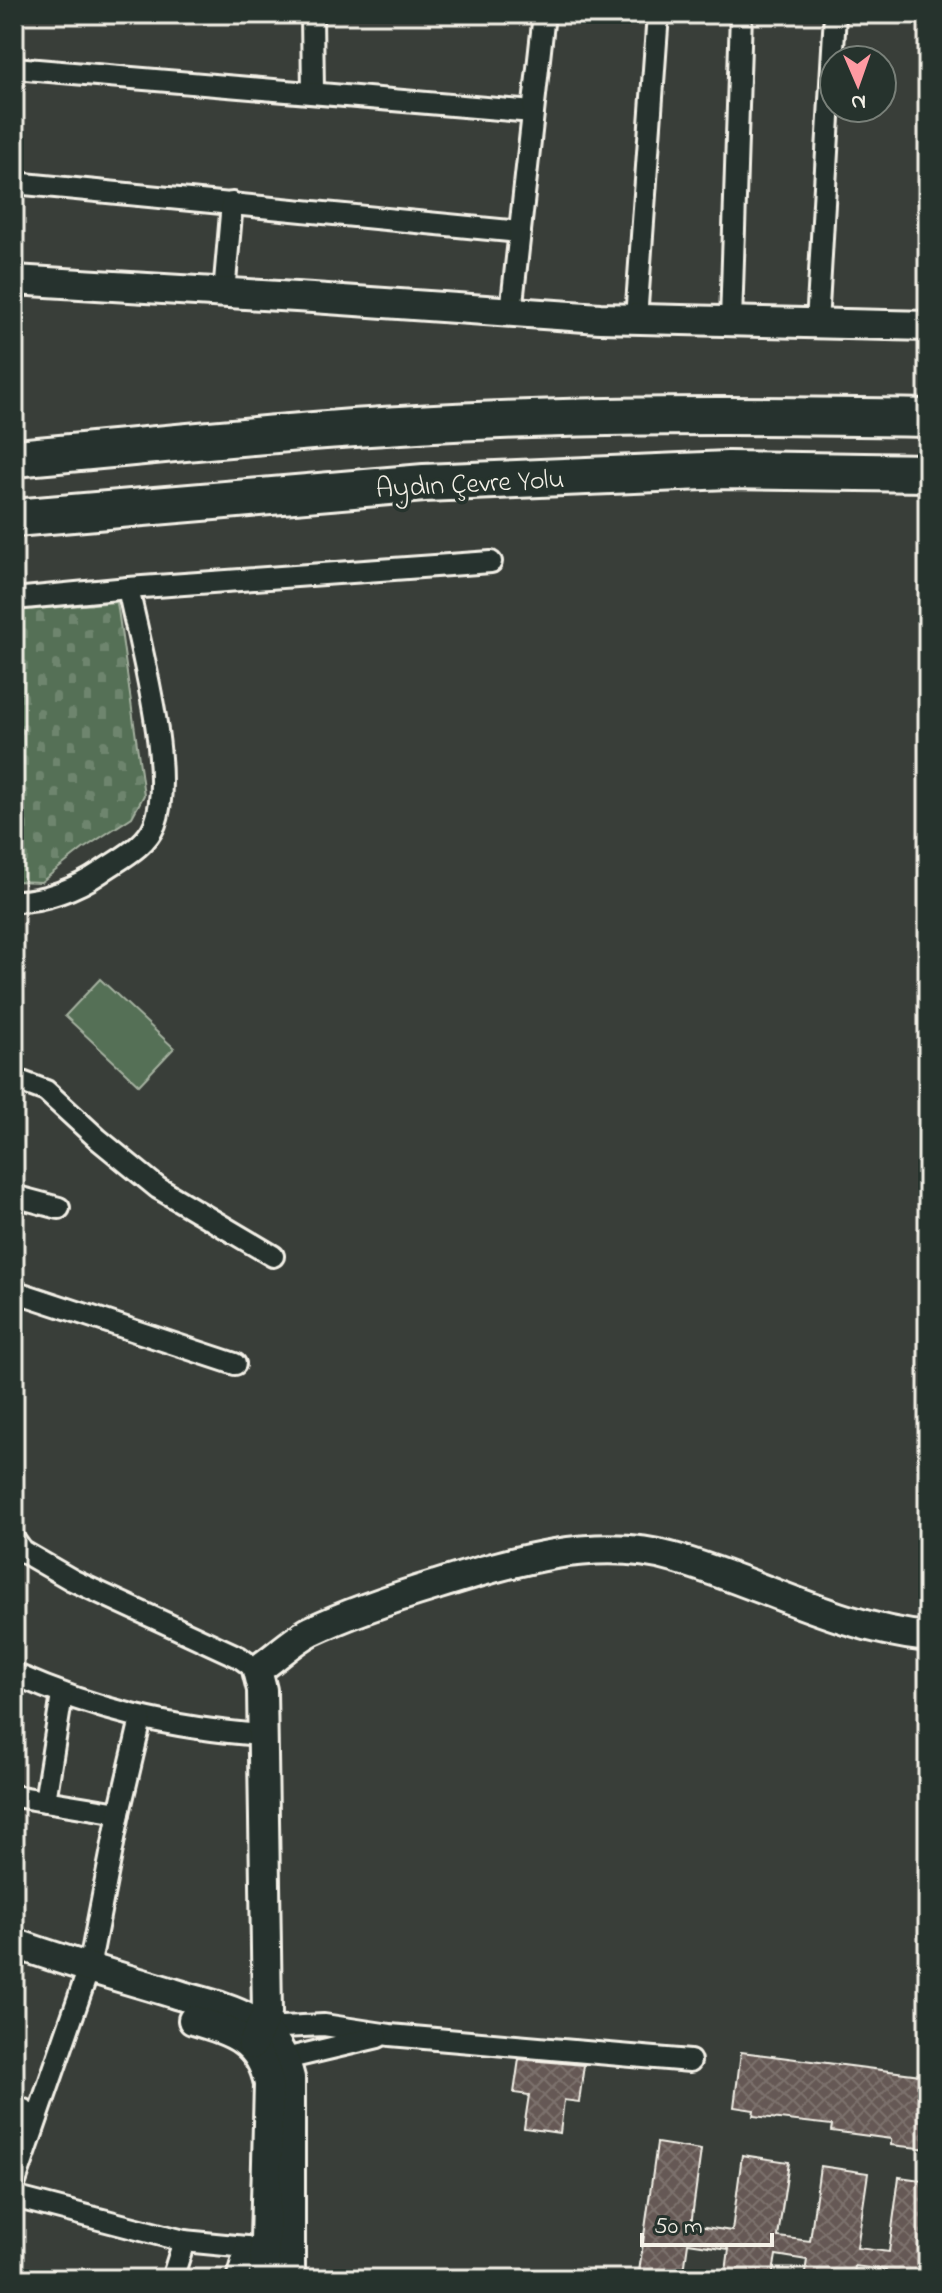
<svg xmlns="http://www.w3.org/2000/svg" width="942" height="2293" font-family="'Indie Flower',sans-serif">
<defs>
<pattern id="cemetery-stones" width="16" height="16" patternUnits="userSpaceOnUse" patternTransform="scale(2)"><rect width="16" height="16" fill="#557056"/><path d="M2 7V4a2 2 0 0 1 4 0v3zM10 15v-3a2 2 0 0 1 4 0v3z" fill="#6e856e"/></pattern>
<pattern id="building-cross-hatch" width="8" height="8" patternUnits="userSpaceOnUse" patternTransform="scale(2)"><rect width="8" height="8" fill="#655954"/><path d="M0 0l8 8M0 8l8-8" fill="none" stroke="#7c716d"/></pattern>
</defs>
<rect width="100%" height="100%" fill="#393e39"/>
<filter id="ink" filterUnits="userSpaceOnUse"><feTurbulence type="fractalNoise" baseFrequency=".0125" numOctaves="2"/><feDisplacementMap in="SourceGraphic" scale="16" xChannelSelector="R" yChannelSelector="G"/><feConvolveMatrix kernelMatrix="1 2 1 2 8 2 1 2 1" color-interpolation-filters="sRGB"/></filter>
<g filter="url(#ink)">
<polygon fill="#557056" stroke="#a4b09f" stroke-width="2" points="100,979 174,1048 139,1085 65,1016"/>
<polygon fill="url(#cemetery-stones)" stroke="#a4b09f" stroke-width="2" points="117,602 144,795 132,817 83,849 41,882 14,881 14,611"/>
<g fill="url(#building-cross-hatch)" stroke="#f4f1e8" stroke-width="2">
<polygon points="741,2052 928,2076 928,2149 891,2145 891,2139 831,2131 832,2125 753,2116 754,2110 734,2107"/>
<polygon points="519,2059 584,2065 579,2102 564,2100 560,2133 524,2128 529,2095 514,2093"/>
<polygon points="657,2143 701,2150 691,2225 732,2231 742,2155 789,2162 778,2237 810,2241 820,2166 868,2173 857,2248 889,2252 899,2177 928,2181 928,2279 885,2279 886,2270 855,2266 853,2279 804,2279 807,2260 776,2255 772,2279 725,2279 729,2249 688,2243 683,2279 638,2279"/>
</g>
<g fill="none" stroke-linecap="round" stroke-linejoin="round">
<g stroke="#f4f1e8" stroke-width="26">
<g id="street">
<polyline points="312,14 313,93"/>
<polyline points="14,68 533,112"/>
<polyline points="14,183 520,232"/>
<polyline points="224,293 232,203"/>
<polyline points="511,312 544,14"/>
<polyline points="636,319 658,14"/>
<polyline points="731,321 741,14"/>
<polyline points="817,324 835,14"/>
<polyline points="14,599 128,588 491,562"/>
<path d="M14,901C42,902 78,888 101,872C119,859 146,847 155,824C175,771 140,646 128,588"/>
<polyline points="14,1079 46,1091 98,1139 158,1188 273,1256"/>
<polyline points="14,1196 59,1208"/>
<polyline points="14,1291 235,1364"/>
<polyline points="14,1540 22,1551 72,1580 239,1657 257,1670"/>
<path d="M14,1674C98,1711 170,1728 261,1735"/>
<polyline points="14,1796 119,1813"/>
<polyline points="45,1801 62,1695"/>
<polyline points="261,2028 324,2025 390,2035 690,2061"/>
<polyline points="285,2059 378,2037"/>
<polyline points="14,2105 37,2117"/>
<polyline points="14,2185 89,1968 119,1813 141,1719"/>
<polyline points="14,2197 184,2241 172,2279"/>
<polyline points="184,2241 246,2247 264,2255"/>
<polyline points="237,2279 246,2247"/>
</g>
</g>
<g stroke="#f4f1e8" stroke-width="34">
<g id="secondary">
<polyline points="14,280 313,298 600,318 928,326"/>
<path d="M14,1943C66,1962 120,1977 173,1993C197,2001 226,2006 249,2019C271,2032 284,2054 290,2078V2279"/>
<path d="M193,2020C233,2032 260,2040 269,2084L264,2279"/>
<path d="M252,2045L267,2013L262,1690L257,1670C275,1658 292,1641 311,1631C351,1612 393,1598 436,1585C510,1562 596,1535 674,1558C759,1582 838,1628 928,1637"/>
</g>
</g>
<g stroke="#f4f1e8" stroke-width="42">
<g id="highway">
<path d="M14,458C143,447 272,432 401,425C577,414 752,415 928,418"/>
<polyline points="14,518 424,483 728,470 928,473"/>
</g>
</g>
<use href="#street" stroke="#26332d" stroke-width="20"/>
<use href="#secondary" stroke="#26332d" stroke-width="28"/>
<use href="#highway" stroke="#26332d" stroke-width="36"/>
</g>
</g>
<g text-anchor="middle" stroke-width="7" stroke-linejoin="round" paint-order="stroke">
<g font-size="28" fill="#f4f1e8" stroke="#26332d">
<text transform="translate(470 482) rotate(-3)" y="10">Aydın Çevre Yolu</text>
</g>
</g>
<rect width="942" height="2293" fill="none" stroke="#26332d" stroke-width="48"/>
<rect x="24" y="24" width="894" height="2245" fill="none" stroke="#f4f1e8" stroke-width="3" filter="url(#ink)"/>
<g transform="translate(858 84) rotate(178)"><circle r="38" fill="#26332d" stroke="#787f78" stroke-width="2"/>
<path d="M0-6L14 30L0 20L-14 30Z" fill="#ff9aa2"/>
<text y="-12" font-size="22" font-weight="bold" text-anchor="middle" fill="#f4f1e8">N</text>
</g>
<path d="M642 2233v12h130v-12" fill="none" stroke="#f4f1e8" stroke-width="4"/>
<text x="654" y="2233" font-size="24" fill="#f4f1e8" stroke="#26332d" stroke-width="6" paint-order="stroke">50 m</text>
</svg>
